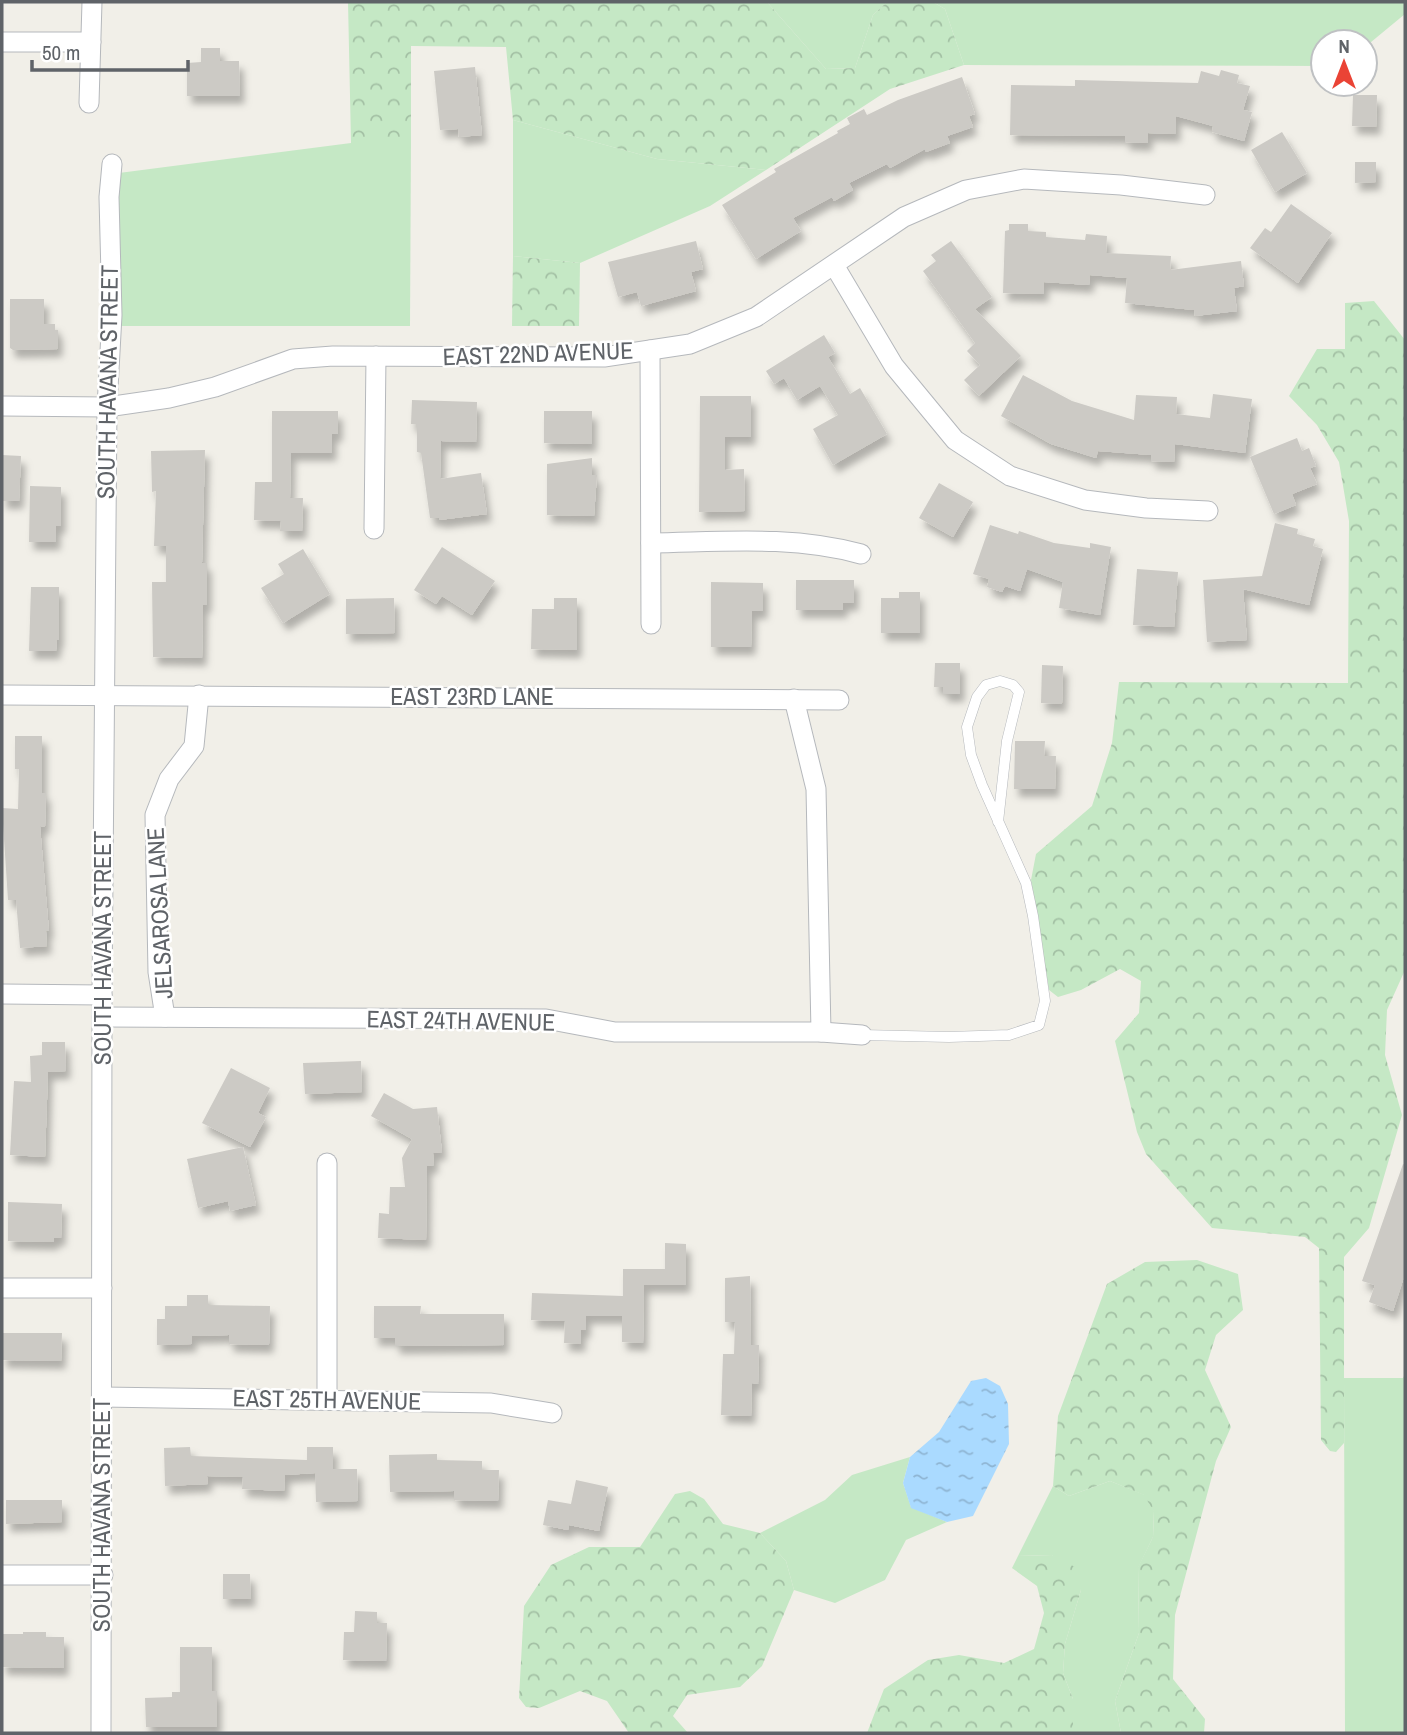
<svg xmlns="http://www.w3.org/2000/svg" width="1407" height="1735" font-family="'Archivo Narrow',sans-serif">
<defs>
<pattern id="forest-crowns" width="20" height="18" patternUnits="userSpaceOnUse" patternTransform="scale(1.75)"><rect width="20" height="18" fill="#c5e8c5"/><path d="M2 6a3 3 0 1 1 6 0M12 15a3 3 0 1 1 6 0" fill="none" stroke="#a3c0a4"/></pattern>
<pattern id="water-ripples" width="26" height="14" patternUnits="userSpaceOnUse" patternTransform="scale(1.75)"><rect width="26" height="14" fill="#aadaff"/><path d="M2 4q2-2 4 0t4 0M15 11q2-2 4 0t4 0" fill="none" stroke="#8eb4d2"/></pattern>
<filter id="shadow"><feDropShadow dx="4.5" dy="8" stdDeviation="3.5" flood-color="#0004"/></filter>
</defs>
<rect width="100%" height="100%" fill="#f1efe8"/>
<g fill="#c5e8c5">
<polygon points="767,2 887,2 873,15 855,68 826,69"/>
<polygon points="933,2 1405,2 1405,14 1365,47 1365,42 1323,42 1323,66 964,65 945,9"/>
<polygon points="513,120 657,159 766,170 710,206 580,263 513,256"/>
<polygon points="351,143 411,143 410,326 119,326 119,173"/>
<polygon points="1405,1374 1405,1733 1345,1733 1344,1378 1403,1378"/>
<polygon points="910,1457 903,1483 911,1507 947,1522 906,1540 885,1580 835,1603 794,1590 786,1561 760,1533 825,1500 852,1475"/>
<polygon points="1110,1481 1145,1495 1154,1511 1153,1537 1138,1568 1139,1633 1115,1701 1121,1733 1073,1733 1073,1699 1063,1673 1065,1644 1081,1590 1052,1555 1018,1556 1053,1486 1069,1496"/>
</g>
<g fill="url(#forest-crowns)">
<polygon points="348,2 767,2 826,69 855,68 873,15 887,2 933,2 945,9 964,65 890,89 766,170 657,159 513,120 506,47 411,46 411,143 351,143"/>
<polygon points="513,256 580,263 579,326 512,326"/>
<polygon points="1374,301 1405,340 1405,970 1387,1010 1385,1055 1402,1115 1369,1228 1344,1257 1344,1443 1336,1452 1330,1451 1321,1440 1319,1248 1305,1237 1212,1228 1146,1154 1137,1132 1115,1041 1139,1013 1141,981 1120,969 1081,990 1058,997 1049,990 1031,880 1036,854 1092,806 1112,743 1119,682 1348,683 1349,521 1339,462 1317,425 1289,396 1317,349 1345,349 1345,303"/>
<polygon points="1197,1260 1238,1274 1243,1310 1216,1335 1205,1370 1231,1427 1216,1461 1175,1615 1173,1679 1205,1719 1204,1733 1121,1733 1115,1701 1139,1633 1138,1567 1153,1537 1154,1512 1144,1495 1110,1481 1069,1496 1053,1486 1058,1416 1107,1284 1145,1262"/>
<polygon points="690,1491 704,1499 723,1524 760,1533 786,1561 794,1590 762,1666 740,1687 687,1695 673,1716 688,1733 629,1733 607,1701 580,1691 539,1708 526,1707 519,1698 524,1606 551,1565 589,1547 640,1547 675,1494"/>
<polygon points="1052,1555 1077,1568 1081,1590 1065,1644 1063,1673 1073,1699 1073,1733 867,1733 884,1689 928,1660 959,1655 1004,1663 1034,1649 1044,1613 1037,1586 1012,1568 1018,1556"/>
</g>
<polygon fill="url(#water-ripples)" points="986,1378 1000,1386 1008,1404 1009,1444 973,1516 947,1522 911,1508 903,1483 910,1457 939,1432 971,1381"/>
<g fill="#cccac5" filter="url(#shadow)">
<polygon points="201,48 220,48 220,61 239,61 240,96 187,96 187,63 201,62"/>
<polygon points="475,67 482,135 459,137 458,129 440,130 434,71"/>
<polygon points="1221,70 1239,75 1237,83 1250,86 1243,110 1252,112 1244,141 1212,132 1213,126 1176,116 1176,134 1148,133 1148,143 1125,142 1125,136 1010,135 1011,85 1075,86 1075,80 1198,83 1201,71 1219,76"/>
<polygon points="962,77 975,114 969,116 973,127 947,136 950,143 926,152 925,149 890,168 887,164 849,183 853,190 834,201 832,197 793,218 801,231 756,259 722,205 776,172 774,169 838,133 837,131 850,124 847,118 864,109 867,115 898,100"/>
<polygon points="1353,95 1377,95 1376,127 1352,126"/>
<polygon points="1282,132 1307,173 1275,192 1251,150"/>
<polygon points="1355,162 1376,162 1376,182 1355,183"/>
<polygon points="1291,204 1332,233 1298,283 1250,248 1265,228 1271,232"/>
<polygon points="1009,224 1028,224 1028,231 1046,232 1046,237 1085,240 1086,234 1107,236 1106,253 1171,256 1170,270 1241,261 1244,286 1234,288 1237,311 1195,316 1194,310 1125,303 1127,278 1090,275 1089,285 1044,282 1044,294 1003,293 1005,231 1009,230"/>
<polygon points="696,241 703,269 691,272 696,291 641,306 637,292 618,297 608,262"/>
<polygon points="951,241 992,297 975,309 1021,356 979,396 964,380 980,365 967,351 975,343 923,271 936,261 931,255"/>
<polygon points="10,299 44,299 44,324 55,324 55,330 58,330 58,349 13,350 10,348"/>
<polygon points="824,335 835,353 828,357 850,394 860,388 887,434 833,465 813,429 838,415 820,386 797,400 784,378 774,384 766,371"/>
<polygon points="1023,375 1072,401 1134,420 1136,395 1177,397 1176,414 1210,418 1213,394 1252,399 1245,453 1175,444 1174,462 1151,461 1151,455 1098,451 1096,458 1051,444 1001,416"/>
<polygon points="700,396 751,396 751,437 725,437 725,470 744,469 745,511 699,512"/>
<polygon points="412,400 477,402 476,442 441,441 440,479 481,473 487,514 439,520 439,518 430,518 421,453 417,452 417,424 411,424"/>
<polygon points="272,411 338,411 338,434 332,434 332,453 291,453 290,498 303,498 302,531 280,531 281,521 254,520 255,482 272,482"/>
<polygon points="544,411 592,411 592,444 544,443"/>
<polygon points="1297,438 1302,451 1309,448 1316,466 1310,468 1317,484 1292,494 1296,505 1274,514 1250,457"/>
<polygon points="205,450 202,563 207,563 207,605 203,605 202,658 153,657 152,582 166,582 166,546 154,546 156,491 152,492 151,451"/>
<polygon points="2,455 21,456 19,501 2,501"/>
<polygon points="592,458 592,475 597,475 594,516 547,515 547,464"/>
<polygon points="939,483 973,502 953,537 919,518"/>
<polygon points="30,486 61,487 61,526 56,526 56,542 29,542"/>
<polygon points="1275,523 1298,529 1297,534 1315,539 1313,546 1323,549 1309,605 1243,589 1247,640 1207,642 1203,580 1262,576"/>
<polygon points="990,525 1018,534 1019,531 1054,543 1090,548 1090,543 1111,547 1100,615 1059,608 1063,582 1027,569 1020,591 1005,586 1002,592 987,587 989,579 973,574"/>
<polygon points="442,547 495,581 472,615 442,596 436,604 414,590"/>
<polygon points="303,549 330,594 283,623 261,588 284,574 278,564"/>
<polygon points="1137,569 1178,572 1174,627 1133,625"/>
<polygon points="796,580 854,580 854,603 843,603 843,610 796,610"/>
<polygon points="711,582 763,583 763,611 752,611 751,647 711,647"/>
<polygon points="31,587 59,587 59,640 57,640 56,651 29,651"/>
<polygon points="899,592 920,592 920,633 881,633 881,598 899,598"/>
<polygon points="394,598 395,633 346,634 346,599"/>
<polygon points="554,598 577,598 577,650 531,649 532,609 554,609"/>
<polygon points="935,663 960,663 960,694 943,694 943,687 934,687"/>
<polygon points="1042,665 1063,666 1062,704 1041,703"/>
<polygon points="15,736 42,736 42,793 46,793 45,827 40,826 49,931 46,931 47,946 20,948 16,900 8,900 2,808 18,809 19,769 15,769"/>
<polygon points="1015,741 1045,741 1044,756 1056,756 1055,789 1014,789"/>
<polygon points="42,1042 65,1042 66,1071 48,1072 45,1157 10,1155 14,1081 31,1082 30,1056 42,1055"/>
<polygon points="361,1061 362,1092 305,1094 303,1063"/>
<polygon points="231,1068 270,1088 258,1113 266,1117 250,1147 202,1123"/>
<polygon points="384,1093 413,1109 437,1107 442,1152 433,1153 434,1165 427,1166 426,1240 378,1238 379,1213 389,1214 390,1187 405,1187 402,1158 412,1139 371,1116"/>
<polygon points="243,1147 256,1205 230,1211 228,1201 198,1208 187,1159"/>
<polygon points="1403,1164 1405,1165 1405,1274 1393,1311 1369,1302 1375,1285 1362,1281"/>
<polygon points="8,1202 62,1204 61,1238 54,1238 54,1242 8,1241"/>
<polygon points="665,1243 686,1244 686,1285 644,1285 643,1343 622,1342 622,1316 586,1316 586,1330 581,1330 581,1344 564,1343 565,1321 531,1320 532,1293 623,1296 623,1269 665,1269"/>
<polygon points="750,1276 751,1345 759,1345 758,1384 752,1383 751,1416 721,1415 723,1354 734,1354 735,1322 725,1322 725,1278"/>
<polygon points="187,1295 208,1295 208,1305 270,1306 269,1345 229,1344 229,1335 192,1336 192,1344 157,1345 157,1319 165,1319 165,1306 187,1306"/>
<polygon points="374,1306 421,1306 420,1314 504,1314 504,1345 395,1346 395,1338 374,1338"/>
<polygon points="2,1333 62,1333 61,1361 2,1360"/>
<polygon points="190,1447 191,1456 307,1460 307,1447 333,1447 333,1469 357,1469 358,1501 316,1502 315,1473 285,1475 284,1491 242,1489 243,1477 207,1476 208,1484 165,1486 164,1448"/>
<polygon points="437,1454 437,1460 482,1461 482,1470 499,1470 498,1501 454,1500 454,1491 390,1492 389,1455"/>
<polygon points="576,1480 608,1487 599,1531 569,1525 568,1530 543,1525 548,1500 571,1504"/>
<polygon points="6,1500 62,1500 62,1522 6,1524"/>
<polygon points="223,1574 250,1574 251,1599 223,1599"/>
<polygon points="355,1611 377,1612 377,1623 387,1623 386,1661 343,1660 344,1632 354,1632"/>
<polygon points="23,1632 46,1632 46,1637 64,1637 64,1668 2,1667 2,1634 23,1634"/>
<polygon points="180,1647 212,1647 212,1691 217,1691 217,1727 146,1727 145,1698 172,1697 172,1692 180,1692"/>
</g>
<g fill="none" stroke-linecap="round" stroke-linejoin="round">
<g stroke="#b5b8bc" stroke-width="11">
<polyline id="service" points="862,1035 949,1037 1009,1035 1039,1025 1045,1001 1033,916 1026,883 982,785 971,755 967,727 977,697 986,685 1000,681 1013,685 1019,692 1007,741 998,822"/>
</g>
<g stroke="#b5b8bc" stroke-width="21">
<g id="minor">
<polyline points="2,42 91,42"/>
<polyline points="89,103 92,2"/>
<polyline points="834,265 894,366 955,440 1010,476 1085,500 1146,508 1208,511"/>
<polyline points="650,350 651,624"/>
<polyline points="2,406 107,407 169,398 215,387 293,359 333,356 604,357 690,344 756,317 904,217 966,190 1024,179 1121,185 1205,195"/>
<polyline points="374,529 376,356"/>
<path d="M651,543C722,542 791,535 861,554"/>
<polyline points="2,695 839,700"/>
<polyline points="794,699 816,789 821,1032"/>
<polyline points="2,994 102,995"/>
<polyline points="102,1017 546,1019 615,1032 821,1032 862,1035"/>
<polyline points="165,1017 158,972 155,815 169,779 194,746 199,695"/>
<polyline points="327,1163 327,1400"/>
<polyline points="2,1288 102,1288"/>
<polyline points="102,1397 491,1403 552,1413"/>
<polyline points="2,1575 103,1575"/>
<polyline points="101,1733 102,995 107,407 112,315 109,197 112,164"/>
</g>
</g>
<use href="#service" stroke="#fff" stroke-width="10"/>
<use href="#minor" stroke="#fff" stroke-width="19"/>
</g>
<g text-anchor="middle" stroke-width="5" stroke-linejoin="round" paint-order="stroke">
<g font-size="24" fill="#5f6368" stroke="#fff">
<text transform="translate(538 354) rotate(-2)" y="8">EAST 22ND AVENUE</text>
<text transform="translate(108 382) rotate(-89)" y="8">SOUTH HAVANA STREET</text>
<text x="472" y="705">EAST 23RD LANE</text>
<text transform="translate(160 913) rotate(-93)" y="8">JELSAROSA LANE</text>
<text transform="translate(103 948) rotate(-90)" y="8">SOUTH HAVANA STREET</text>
<text transform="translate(461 1021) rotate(1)" y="8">EAST 24TH AVENUE</text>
<text transform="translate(327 1400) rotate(1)" y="8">EAST 25TH AVENUE</text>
<text transform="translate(102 1515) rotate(-90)" y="8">SOUTH HAVANA STREET</text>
</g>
</g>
<rect width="1407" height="1735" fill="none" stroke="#5f6368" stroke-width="7"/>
<g transform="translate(1344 63)"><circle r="33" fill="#ffffff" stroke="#bfc1c3" stroke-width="2"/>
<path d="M0-5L12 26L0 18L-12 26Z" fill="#ea4335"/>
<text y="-10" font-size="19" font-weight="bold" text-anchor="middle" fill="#5f6368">N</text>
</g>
<path d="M32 60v10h156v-10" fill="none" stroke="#5f6368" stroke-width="3.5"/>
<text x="42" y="60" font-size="21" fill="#5f6368" stroke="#ffffff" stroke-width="5" paint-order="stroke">50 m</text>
</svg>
